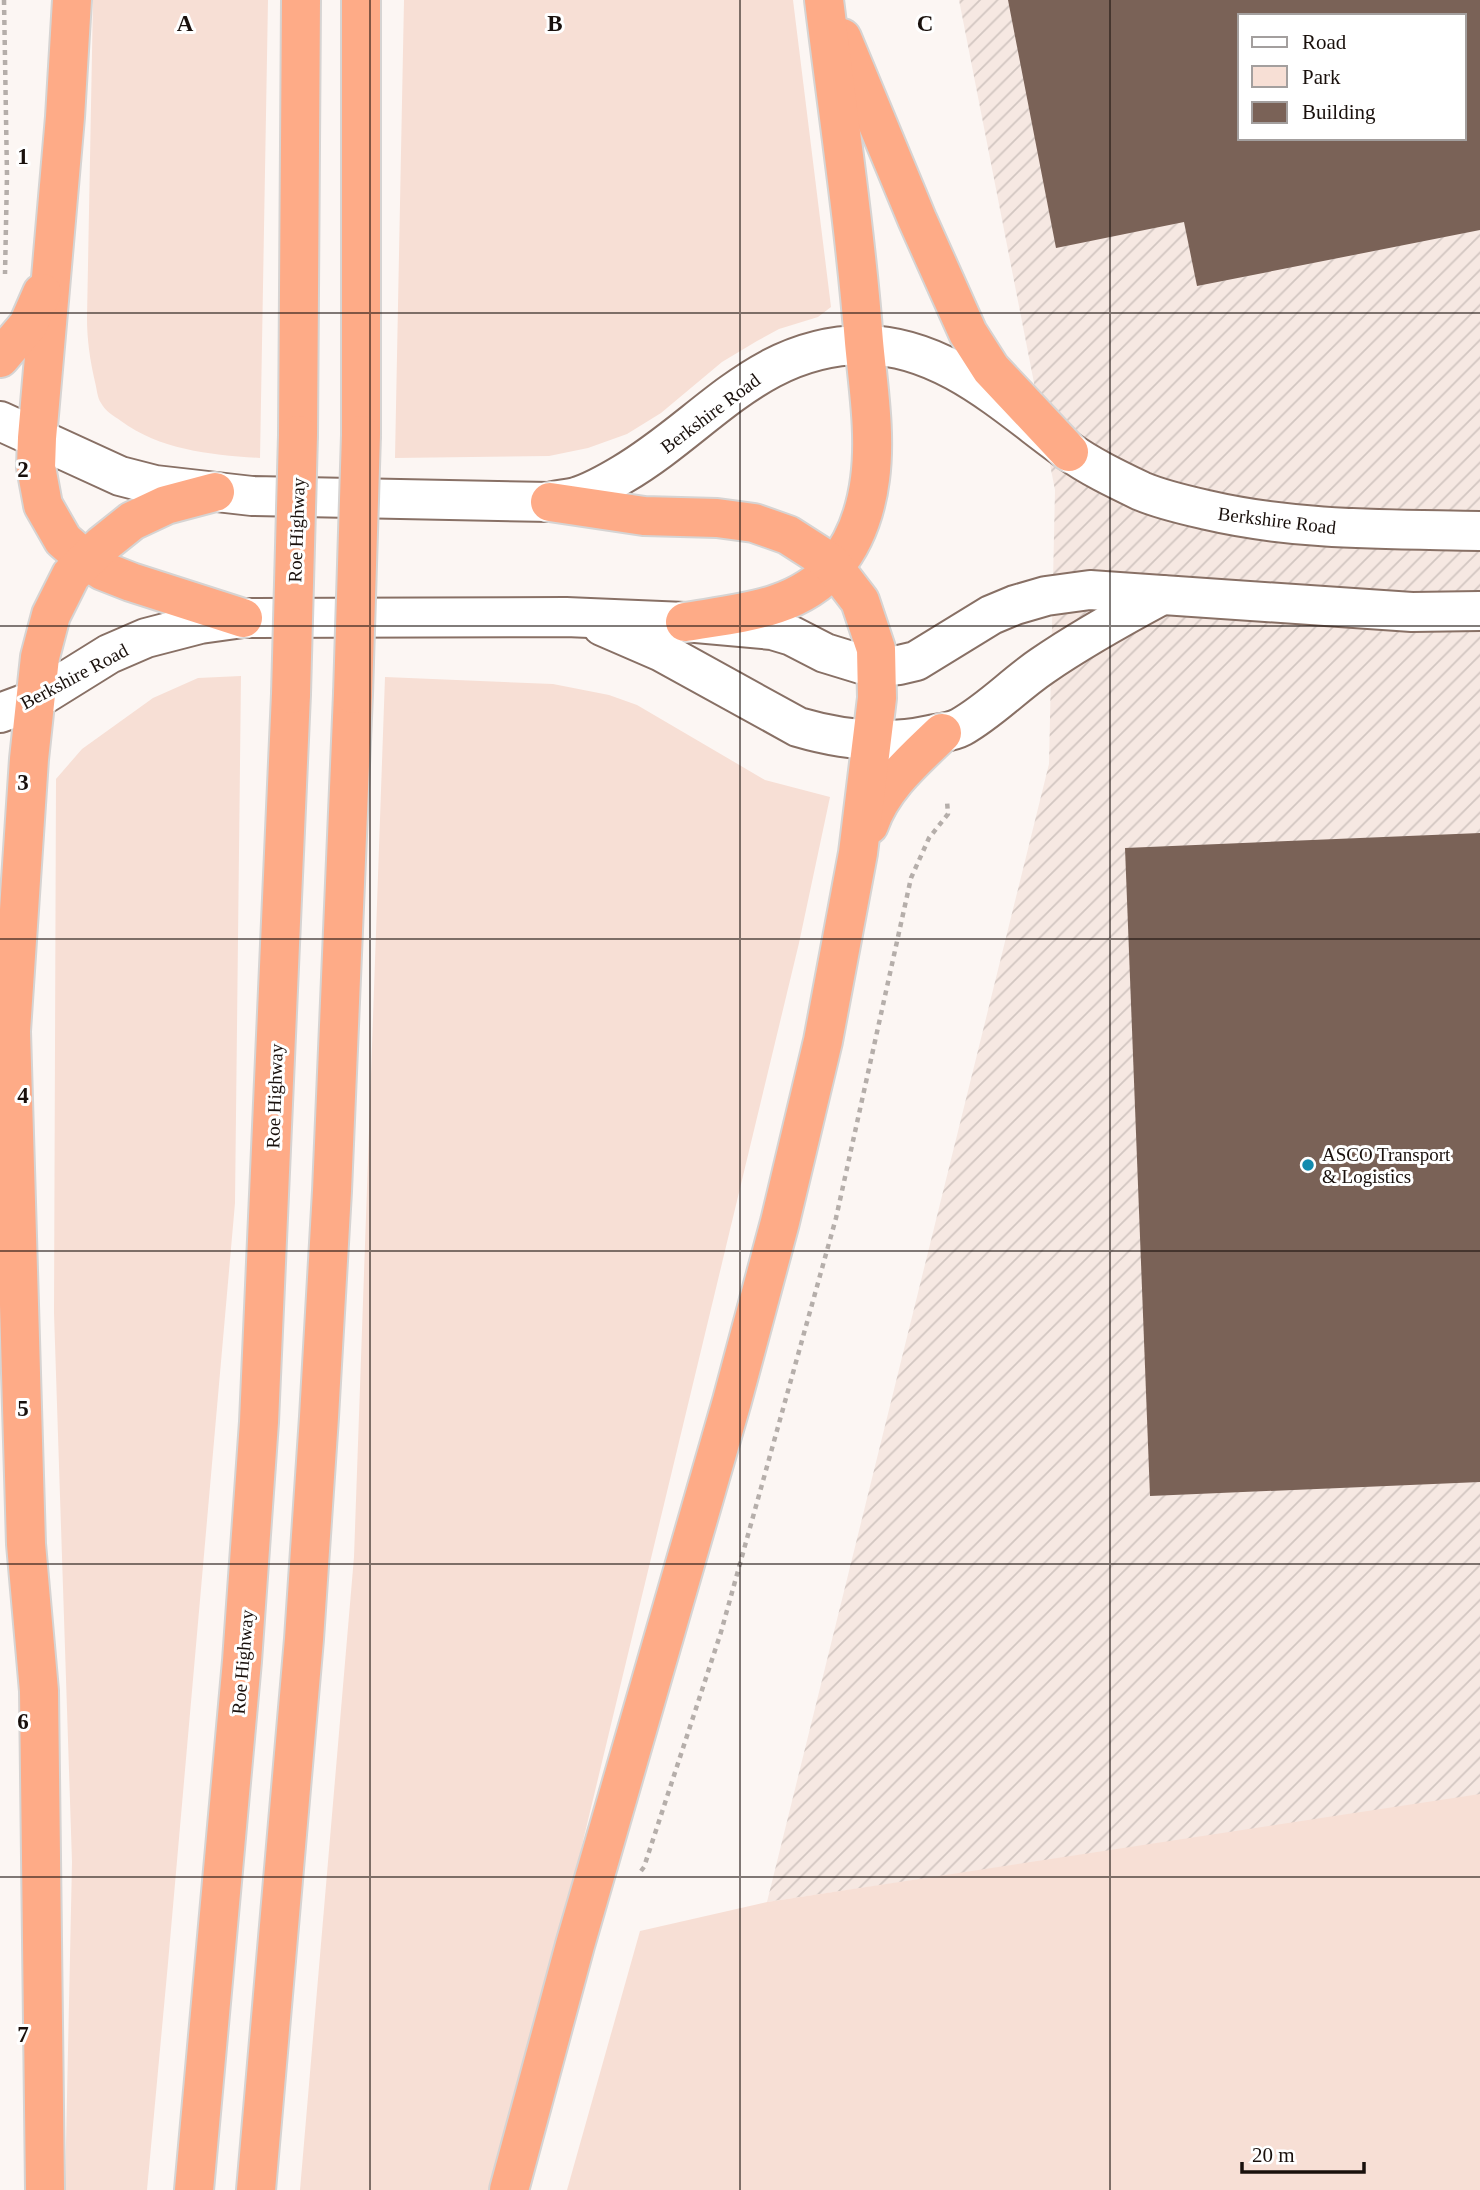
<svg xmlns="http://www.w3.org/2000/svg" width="1480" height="2190" font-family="'Times New Roman',serif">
<defs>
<pattern id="industrial-furrows" width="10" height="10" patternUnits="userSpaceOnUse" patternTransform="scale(1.75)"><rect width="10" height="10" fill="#f6e8e2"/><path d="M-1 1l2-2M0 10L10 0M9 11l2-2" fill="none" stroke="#d2c6c1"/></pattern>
</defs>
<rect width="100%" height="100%" fill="#fcf6f3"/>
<path fill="url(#industrial-furrows)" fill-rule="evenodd" d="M959,0H1480V1796L767,1902L1049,764L1055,490ZM1240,16H1464V138H1240Z"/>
<g fill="#f7dfd5">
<path d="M93,0H268L260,458C212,455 160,450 121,421C114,416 105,411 101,403C97,397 97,389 95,382C90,360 87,340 87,318Z"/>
<polygon points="404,0 793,0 831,307 818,317 779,329 757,341 722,362 661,413 627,434 588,448 549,456 395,458"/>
<polygon points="241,676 235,1203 168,1963 147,2190 65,2190 72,1862 54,1313 56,779 82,749 153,698 198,678"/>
<polygon points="385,677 553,684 609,695 637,705 765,780 830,797 799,943 545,1999 492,2190 300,2190 354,1557"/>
<polygon points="1480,1794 1480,2190 567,2190 640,1931 767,1902"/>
</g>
<g fill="#7a6257" fill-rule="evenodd">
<path d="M1008,0H1480V230L1197,286L1184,222L1056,248ZM1240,16H1464V138H1240Z"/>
<polygon points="1480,833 1480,1482 1150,1496 1125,848"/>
</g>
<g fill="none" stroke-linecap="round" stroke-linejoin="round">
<g stroke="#887065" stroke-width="42">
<g id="secondary">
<path d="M0,421L120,476L155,485L252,496L550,502C558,500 567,499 576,497C592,492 608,483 623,474C705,426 759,344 865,345C945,346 1006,406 1067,450C1089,466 1116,479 1141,491C1162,500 1185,505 1207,510C1297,531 1388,529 1480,531"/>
<path d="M602,626L662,652L798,727C842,740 885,745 930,735C940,733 952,732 961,727C991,710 1014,685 1042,666C1081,639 1121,617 1162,595"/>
<polyline points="0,713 35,700 109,654 146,638 200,624 243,618 566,617 685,622 772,630 792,636 825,653 861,664 877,667 899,665 916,661 991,615 1015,605 1046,596 1090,590 1412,612 1480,611"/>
</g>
</g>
<g stroke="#d6d4d3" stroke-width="42">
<g id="highway">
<polyline points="72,0 65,117 37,438 36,467 43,505 63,540 86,560 103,571 131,582 243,618"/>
<polyline points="361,0 361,435"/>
<polyline points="842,38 917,219 968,333 991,369 1069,452"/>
<polyline points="0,358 28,325 42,293"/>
<polyline points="298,435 301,0"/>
<path d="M685,622C739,613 797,610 835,566C855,542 866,510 870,479C876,434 868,386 864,342C855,228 838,114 824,0"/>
<path d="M869,825C882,787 914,760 942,733"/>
<polyline points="45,2190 39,1691 26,1544 11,1031 29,759 40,657 51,615 71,575 102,545 132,521 166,505 215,492"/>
<polyline points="194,2190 242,1661 259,1422 291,694"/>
<polyline points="256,2190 304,1639 319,1417 332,1191 353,694"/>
<polyline points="509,2190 575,1945 732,1401 780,1222 823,1041 858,853 877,698 876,649 860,601 830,562 788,535 754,523 717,518 644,516 550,502"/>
</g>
</g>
<g stroke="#b5aeaa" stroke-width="4.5" stroke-dasharray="5 5" stroke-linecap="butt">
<polyline points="4,0 7,175 5,274"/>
<polyline points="641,1871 644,1867 721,1632 836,1218 911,878 929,838 948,814 947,801"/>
</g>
<use href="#secondary" stroke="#fff" stroke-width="38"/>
<use href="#highway" stroke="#feab87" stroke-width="38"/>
<g stroke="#d6d4d3" stroke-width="42" stroke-linecap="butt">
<g id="highway-bridge">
<polyline points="291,694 298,435"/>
<polyline points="353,694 361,435"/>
</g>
</g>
<use href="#highway-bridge" stroke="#feab87" stroke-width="38"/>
</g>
<path fill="none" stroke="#19100c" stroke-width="2" stroke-opacity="0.55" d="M370,0V2190M740,0V2190M1110,0V2190M0,313H1480M0,626H1480M0,939H1480M0,1251H1480M0,1564H1480M0,1877H1480"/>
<circle fill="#138bae" stroke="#fff" stroke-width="2.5" cx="1308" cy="1165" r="7"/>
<g text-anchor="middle" stroke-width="6" stroke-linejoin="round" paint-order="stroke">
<g font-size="19" fill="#19100c" stroke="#fff">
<text transform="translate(710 413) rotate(-37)" y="7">Berkshire Road</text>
<text transform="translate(1277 520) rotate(7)" y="7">Berkshire Road</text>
<text transform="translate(296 530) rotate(-88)" y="7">Roe Highway</text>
<text transform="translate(74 676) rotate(-28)" y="7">Berkshire Road</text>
<text transform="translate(274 1096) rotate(-88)" y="7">Roe Highway</text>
<text transform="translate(242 1662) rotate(-85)" y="7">Roe Highway</text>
</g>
<g font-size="19" fill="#19100c" stroke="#fff" text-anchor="start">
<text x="1322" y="1161">ASCO Transport<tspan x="1322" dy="22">&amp; Logistics</tspan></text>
</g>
</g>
<g font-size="23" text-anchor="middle" font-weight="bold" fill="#19100c" stroke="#fff" stroke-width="6" stroke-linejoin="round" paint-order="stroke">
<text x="185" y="31">A</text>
<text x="555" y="31">B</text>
<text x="925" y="31">C</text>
<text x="23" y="164">1</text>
<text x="23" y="477">2</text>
<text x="23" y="790">3</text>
<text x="23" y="1103">4</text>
<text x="23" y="1416">5</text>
<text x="23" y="1729">6</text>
<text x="23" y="2042">7</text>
</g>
<rect x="1238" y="14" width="228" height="126" fill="#ffffff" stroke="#a39f9e" stroke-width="2"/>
<rect x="1252" y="37" width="35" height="10" fill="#ffffff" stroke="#a39f9e" stroke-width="2"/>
<text x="1302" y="49" font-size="21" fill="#19100c">Road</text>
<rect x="1252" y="66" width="35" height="21" fill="#f7dfd5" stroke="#a39f9e" stroke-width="2"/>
<text x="1302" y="84" font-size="21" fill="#19100c">Park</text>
<rect x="1252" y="102" width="35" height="21" fill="#7a6257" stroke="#a39f9e" stroke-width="2"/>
<text x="1302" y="119" font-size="21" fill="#19100c">Building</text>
<path d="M1242 2162v10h122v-10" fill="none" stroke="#19100c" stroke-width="3.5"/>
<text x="1252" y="2162" font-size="21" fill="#19100c" stroke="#ffffff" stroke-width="5" paint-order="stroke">20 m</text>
</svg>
